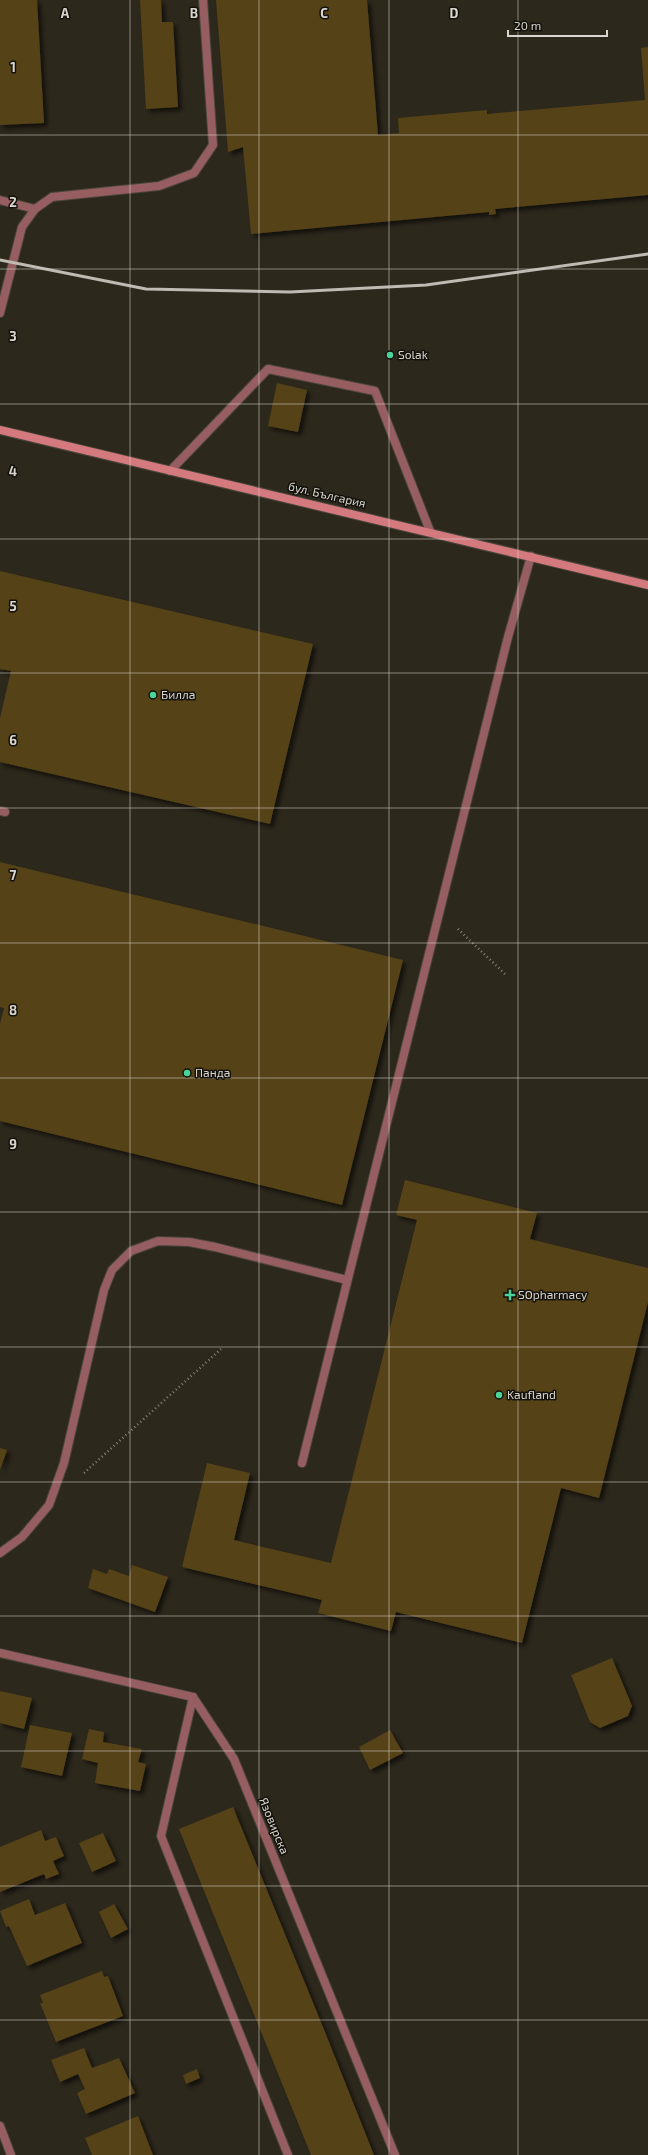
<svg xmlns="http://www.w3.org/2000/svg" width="648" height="2155" font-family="'Exo 2',sans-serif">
<defs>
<filter id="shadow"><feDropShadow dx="3.5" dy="3.5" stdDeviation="2" flood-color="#0009"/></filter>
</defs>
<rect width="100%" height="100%" fill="#2d281c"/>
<g fill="#544218" filter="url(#shadow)">
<polygon points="0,0 37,0 44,123 0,125"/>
<polygon points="140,0 161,0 162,22 173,22 178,107 146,109"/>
<polygon points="216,0 367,0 378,135 399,133 398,118 487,110 487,114 645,100 641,48 648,47 648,195 495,209 496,214 489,215 489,212 251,234 243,147 228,152"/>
<polygon points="277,383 307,390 298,432 268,426"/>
<polygon points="0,571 313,644 270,824 0,762 0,718 11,671 0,669"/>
<polygon points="0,862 403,960 342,1205 0,1121 0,1024 4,1008 0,1007"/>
<polygon points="405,1180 537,1213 530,1239 648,1268 648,1302 599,1498 561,1488 522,1643 396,1612 391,1631 318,1613 322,1600 182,1567 207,1463 250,1473 234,1540 331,1563 417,1220 396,1215"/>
<polygon points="0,1448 7,1450 0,1470"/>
<polygon points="132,1565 168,1577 155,1612 88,1588 93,1569 107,1574 109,1569 129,1576"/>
<polygon points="612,1658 632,1706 628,1716 600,1728 590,1722 571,1675"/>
<polygon points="0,1691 32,1698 24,1729 0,1723"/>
<polygon points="30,1725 72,1733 62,1776 21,1767"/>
<polygon points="89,1729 104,1732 103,1742 142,1749 138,1762 146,1764 140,1791 95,1783 98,1763 82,1759"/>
<polygon points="390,1730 403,1753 370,1770 359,1747"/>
<polygon points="233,1807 325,2032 374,2155 311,2155 240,1980 179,1829"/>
<polygon points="41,1830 45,1841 56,1837 64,1856 53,1861 59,1874 46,1879 44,1874 0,1892 0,1847"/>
<polygon points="103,1833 116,1861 92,1872 79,1843"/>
<polygon points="29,1899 35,1915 65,1903 82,1943 27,1966 9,1926 6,1927 0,1911"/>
<polygon points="114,1904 128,1929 111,1938 99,1912"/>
<polygon points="102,1971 104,1977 108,1976 123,2016 56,2042 40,2003 43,2003 40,1995"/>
<polygon points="84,2048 92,2068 119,2058 135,2093 86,2114 77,2093 85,2089 78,2074 60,2082 51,2060"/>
<polygon points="197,2069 200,2078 186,2084 183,2075"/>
<polygon points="138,2116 153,2155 92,2155 85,2138"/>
</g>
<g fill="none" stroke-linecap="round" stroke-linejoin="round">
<g stroke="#494439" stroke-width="10">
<g id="lane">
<polyline points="0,200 35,209"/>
<polyline points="0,313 22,227 35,209 52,197 159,186 194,173 213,145 203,0"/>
<polyline points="170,471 268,369 375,391 430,531"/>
<polyline points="0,811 5,812"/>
<polyline points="302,1463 508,637 531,556"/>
<polyline points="0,1553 22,1537 49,1505 64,1463 104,1290 112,1270 131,1251 158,1241 189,1242 215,1247 347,1280"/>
</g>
</g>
<g stroke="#494439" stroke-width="10">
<g id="street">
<polyline points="0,1653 193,1697 234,1759 395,2155"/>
<polyline points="193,1697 161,1836 288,2155"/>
<polyline points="0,2126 11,2155"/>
</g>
</g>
<g stroke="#494439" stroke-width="10">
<polyline id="secondary" points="0,430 648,585"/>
</g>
<g stroke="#89857b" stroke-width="2.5" stroke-dasharray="1 3" stroke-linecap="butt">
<polyline points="458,929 506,975"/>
<polyline points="84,1473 221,1349"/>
</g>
<use href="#lane" stroke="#965e60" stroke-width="8"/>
<use href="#street" stroke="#965e60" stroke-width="8"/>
<use href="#secondary" stroke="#d47a7f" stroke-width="8"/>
<polyline stroke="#bfbbb3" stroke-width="3" points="0,260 146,289 290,292 426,285 648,254"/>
</g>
<path fill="none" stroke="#dad6cf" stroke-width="1" stroke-opacity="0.55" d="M130,0V2155M259,0V2155M389,0V2155M518,0V2155M0,135H648M0,269H648M0,404H648M0,539H648M0,673H648M0,808H648M0,943H648M0,1078H648M0,1212H648M0,1347H648M0,1482H648M0,1616H648M0,1751H648M0,1886H648M0,2020H648"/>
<g fill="#4cd39a" stroke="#13110c" stroke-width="1.5">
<circle cx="390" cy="355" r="4"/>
<circle cx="153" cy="695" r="4"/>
<circle cx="187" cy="1073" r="4"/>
<path d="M508 1289h4v4h4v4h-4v4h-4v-4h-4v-4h4z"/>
<circle cx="499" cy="1395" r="4"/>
</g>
<g text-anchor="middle" stroke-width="3" stroke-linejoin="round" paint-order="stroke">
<g font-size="12" fill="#dad6cf" stroke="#13110c" text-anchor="start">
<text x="398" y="359">Solak</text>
<text x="161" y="699">Билла</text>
<text x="195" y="1077">Панда</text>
<text x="518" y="1299">SOpharmacy</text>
<text x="507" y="1399">Kaufland</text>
</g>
<g font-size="12" fill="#dad6cf" stroke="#13110c">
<text transform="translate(327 495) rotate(13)" y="4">бул. България</text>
<text transform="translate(274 1826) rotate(68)" y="4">Язовирска</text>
</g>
</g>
<g font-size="13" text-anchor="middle" font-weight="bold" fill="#dad6cf" stroke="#13110c" stroke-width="3" stroke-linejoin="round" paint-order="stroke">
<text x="65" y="18">A</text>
<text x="194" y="18">B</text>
<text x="324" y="18">C</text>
<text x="454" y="18">D</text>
<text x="13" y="72">1</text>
<text x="13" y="207">2</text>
<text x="13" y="341">3</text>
<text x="13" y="476">4</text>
<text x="13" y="611">5</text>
<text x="13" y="745">6</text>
<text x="13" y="880">7</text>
<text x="13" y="1015">8</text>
<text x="13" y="1149">9</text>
</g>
<path d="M508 30v6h99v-6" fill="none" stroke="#dad6cf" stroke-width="2"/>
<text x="514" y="30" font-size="12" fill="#dad6cf" stroke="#13110c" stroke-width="3" paint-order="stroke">20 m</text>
</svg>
